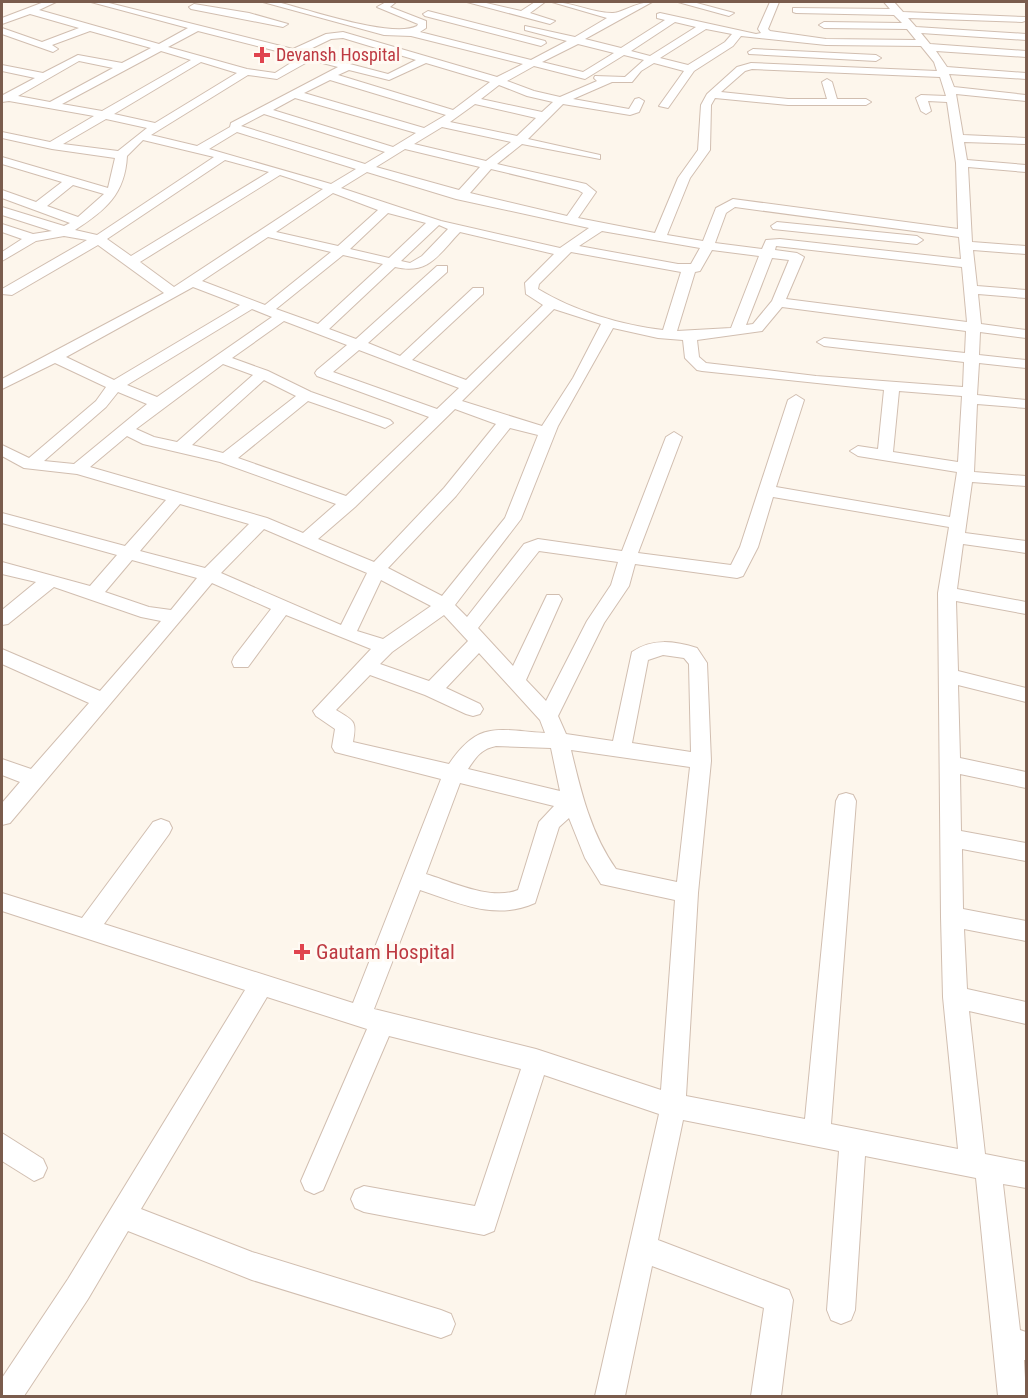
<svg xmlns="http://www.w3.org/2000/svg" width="1028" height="1398" font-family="'Roboto Condensed',sans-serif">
<rect width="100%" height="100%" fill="#fdf6ec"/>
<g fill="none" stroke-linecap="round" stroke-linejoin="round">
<g stroke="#d1beb0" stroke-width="2">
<g id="minor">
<path d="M44,2H56L39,10L159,44L188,28L91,2H105L293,49L326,34L343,32L497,77L523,64L411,36L384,35L263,2H277C307,9 392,39 417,26L418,24L377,7L386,2H396L390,7L426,21V28L420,32L531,60L567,41L525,30V26L575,37L607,18L552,2C573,2 592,13 612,13C621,14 635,2 652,2L585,39L621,48L665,20L657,18V14L660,13L756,34L761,33L758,29L770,2H779L768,29L770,31L826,39L916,40L907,29L824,28L819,25L824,22L902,23L894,15L796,13L793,12V8L890,9L884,2H894L903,12L1025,17V21L1022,22L908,18L916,27L1026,34V40L921,33L930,44L1026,51V57L936,51L947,67L1026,73V79L949,74L954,87L1026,95V101L956,94L963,135L1026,138V144L964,142L967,160L1026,165V172L968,167L972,242L1026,246V254L973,250L977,286L1026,290V298L978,294L981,324L1026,330V338L980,332L979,355L1026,360V368L979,363L977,395L1026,400V408L977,404L974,472L1026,476V486L972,482L965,533L1026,541V553L963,544L957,589L1026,602V614L956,601L958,671L1026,688V702L958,685L960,758L1026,772V788L960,774L961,831L1026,843V861L962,849L963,909L1026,921V941L964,929L967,989L1026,1002V1024L969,1011L985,1154L1026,1162V1188L1003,1184L1020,1330L1026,1332V1360H1024L1026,1396H998L976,1178L865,1156L855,1310L851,1320L841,1324L831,1320L827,1310L839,1151L683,1120L658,1240L789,1290L793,1300L781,1396H751L764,1308L652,1266L625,1396H595L659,1114L544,1075L494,1231L484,1235L364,1212L355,1208L351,1199L355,1190L364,1186L475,1206L521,1069L389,1036L323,1190L314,1194L305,1190L301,1181L367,1029L267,997L141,1209L252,1252L441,1310L451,1314L455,1324L451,1334L441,1338L252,1280L128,1231L88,1299L24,1396H2V1378L68,1279L245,990L2,911V893L82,918L153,822L161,819L169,822L172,828L169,834L104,924L353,1003L441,779L335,752L332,747L335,729L316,716L313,711L371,649L286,615L248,667H234L232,662L234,657L271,609L212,583L10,823L2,825V803L20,782L2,775V759L31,769L89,703L2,664V649L100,691L161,621L141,617L54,587L8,624L2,625V610L36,582L2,574V562L90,586L117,555L2,523V513L125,546L166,500L77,474L24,468L2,456V445L29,458L96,401L106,387L55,363L2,389V379L164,293L98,245L12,295L2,294V289L87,240L64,236L36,241L2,261V252L22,239L2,232V224L33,234L52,231L2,215V207L64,226L70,223L2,198V190L36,202L62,182L2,164V157L108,188L115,158L52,149L2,138V132L50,142L94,116L9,101L2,102L3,95L35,78L2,71V65L43,73L78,55L122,63L151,48L90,31L52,45L58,49L53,52L2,34V28L42,42L79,28L30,14L2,24V18ZM675,22L696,27L650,56L631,51ZM706,29L732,34L725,42L688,65L660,58ZM198,31L300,57L275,73L247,69L168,47ZM741,36L826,45L921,46L934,62L937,71L751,63L737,67L707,94L701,105L698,150L678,178L655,233L578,218L596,192L586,184L497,164L522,144L600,159V155L528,139L563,104L630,115L639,112L644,101L639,98L635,99L629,109L573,99L612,82H632L641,71L654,63L684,71L659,106L668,108L694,71L733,46ZM343,38L416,60L388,74L304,52L331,39ZM578,44L614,53L583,72L542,62ZM161,51L191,60L102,111L62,104ZM624,55L644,60L625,77L595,76L594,78L597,81L560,97L534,91L507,81L534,66L585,79ZM311,60L338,67L231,123L230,127L197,146L151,135L248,75L277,79ZM79,61L113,68L50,102L18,96ZM201,62L237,73L155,123L114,114ZM426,63L490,82L453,110L338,75L349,70L389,80ZM752,69L940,77L946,96L921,95L916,98L921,111L926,114L931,111L928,101L947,102L956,163L958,229L733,199L716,208L703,241L667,235L690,178L710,150L711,105L715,98L788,105H866L871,102L866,99H837L832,82L827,79L822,82L827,99H788L721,92L745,71ZM330,80L446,115L424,128L304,93ZM499,85L527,96L553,102L542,112L481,99ZM295,98L416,133L393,147L273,110ZM475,104L536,118L517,136L450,122ZM264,114L385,152L365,164L241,126ZM106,119L147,128L118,151L63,144ZM442,127L511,142L486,161L414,144ZM237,132L356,169L331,184L209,149ZM143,140L214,157L97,235L75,230C106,210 125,194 127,156ZM405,149L480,167L459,190L376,167ZM225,160L269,172L131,256L107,239ZM491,169L578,190L583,193L567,216L470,193ZM367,172L456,199L589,228L560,248L441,221L341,188ZM280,175L323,189L174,287L140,262ZM73,185L104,194L78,217L47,206ZM333,193L378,210L338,246L276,232ZM735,207L959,237L961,259L780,239L766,240L762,249L715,243L726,213ZM388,213L426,223L389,258L350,249ZM439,225L448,229L422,256L410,263L401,261ZM602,231L700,248L691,264H678L579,246ZM460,232L554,254L525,283L526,294L543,305L466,380L412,360L483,294V288H473L400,356L368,343L447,272V266H437L356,339L329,329L395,267C429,275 438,255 460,232ZM268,237L331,252L265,305L202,281ZM776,246L962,267L967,322L786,299L804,257L797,253L775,250ZM712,250L759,256L731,328L677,331L695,272L700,271ZM571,252L681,272L663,330C621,325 574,311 538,289L539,284ZM343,255L383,264L318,324L276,309ZM772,258L789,260L772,301L753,324L746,325ZM193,287L240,305L114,380L66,357ZM782,307L966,331L965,353L824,338L817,342L824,346L964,362L963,387L816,376L706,363L699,357L697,340L762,331ZM252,309L272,317L157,397L127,385ZM554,309L601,324L573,378L542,426L462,401ZM284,321L347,345L317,370L315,373L317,376L429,417L346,496L238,458L308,401L380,426L385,428L393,423L390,420L311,392L268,371L232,358ZM613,328L658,338L683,340L685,358L697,370L702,371L884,390L878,449L858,446L850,451L858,456L957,472L950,517L776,487L804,400L796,395L788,400L740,547L731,565L638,553L682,437L674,432L666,437L622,551L538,539L524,544L467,617L455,605L521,519L558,426ZM359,350L459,388L437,409L333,372ZM223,364L253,375L177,442L154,437L136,429ZM264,380L296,396L223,453L192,445ZM899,391L962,396L958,462L893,452ZM118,392L147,404L74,464L44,461L106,407ZM455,409L496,424L444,488L374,562L318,539L355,507ZM510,428L538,435L505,518L442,596L388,568L456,496ZM127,436L143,444L220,462L336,504L303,533L267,518L90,467ZM773,497L949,527L938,593L941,917L943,997L958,1149L831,1124L856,801L853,795L846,793L839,795L836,801L805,1119L686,1096L698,893L711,761L707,663L697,648C674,641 653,638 632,652L613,741L566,734L558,716L604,623L629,586L635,564L737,578L743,576L758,547ZM180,504L249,524L205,568L140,551ZM264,529L367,573L341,625L221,573ZM539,551L618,562L611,585L587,621L546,701L526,680L562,599L559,595H547L513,666L478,628ZM132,560L197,578L171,610L149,607L105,592ZM381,580L431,606L383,639L357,631ZM444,615L468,641L429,681L380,664L392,652ZM479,653L540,720L545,733C497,730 479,720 449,764L353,742C357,720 354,721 336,710L370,675L425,695L466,714L473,716L480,714L483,709L480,704L446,688ZM663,655L684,658L689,664L691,752L632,743L648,660ZM496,746L551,748L560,791L468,769C476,757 481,749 496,746ZM571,750L690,767L677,882L616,869C591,834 581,792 571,750ZM460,783L554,806L539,822L518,890C491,901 452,882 426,874ZM569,818L585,858L601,884L675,900L661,1090L536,1049L374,1009L420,890C459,903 495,921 535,903L559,827Z"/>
<polygon points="467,2 482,2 521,11 535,2 545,2 530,13 555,21 550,24"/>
<polygon points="678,2 693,2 734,13 729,16"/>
<polygon points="194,4 249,13 288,24 283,27 191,9 189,7"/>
<polygon points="428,11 545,41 546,43 541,46 425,16 423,14"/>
<polygon points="753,49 876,55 881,58 876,61 749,54 748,52"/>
<polygon points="777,222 917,236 923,240 917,244 773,229 771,226"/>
<polygon points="2,1133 43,1159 47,1168 43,1177 34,1181 2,1161"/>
</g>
</g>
<use href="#minor" fill="#fff" fill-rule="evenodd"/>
</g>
<g fill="#e0444e" stroke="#fffaf3" stroke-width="2">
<path d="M259 46h6v6h6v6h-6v6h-6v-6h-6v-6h6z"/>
<path d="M299 943h6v6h6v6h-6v6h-6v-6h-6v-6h6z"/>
</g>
<g text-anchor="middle" stroke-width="6" stroke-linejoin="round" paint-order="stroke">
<g font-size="18" fill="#be3a42" stroke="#fffaf3" text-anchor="start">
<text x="276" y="61">Devansh Hospital</text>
</g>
<g font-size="21" fill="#be3a42" stroke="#fffaf3" text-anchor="start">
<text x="316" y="959">Gautam Hospital</text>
</g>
</g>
<rect width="1028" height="1398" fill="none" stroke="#7a5c4d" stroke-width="6"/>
</svg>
